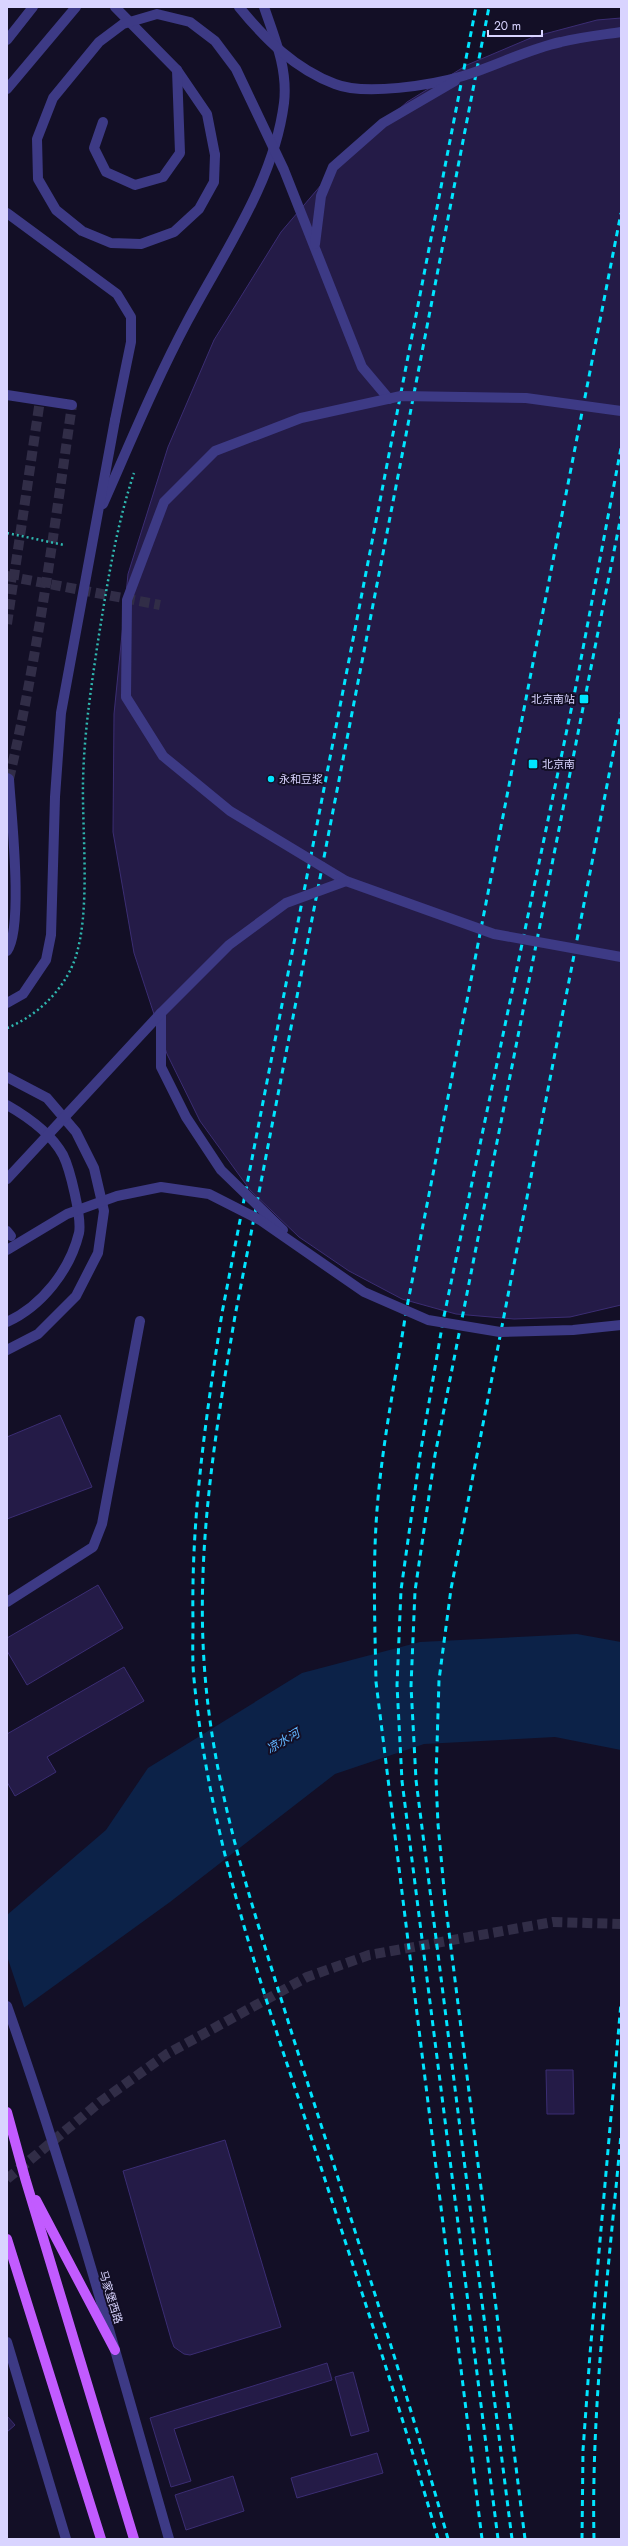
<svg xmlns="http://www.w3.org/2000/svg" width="628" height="2546" font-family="Jost,'Noto Sans SC',sans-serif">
<rect width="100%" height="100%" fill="#130f26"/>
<polygon fill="#0c2248" points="577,1634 621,1642 621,1750 555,1737 424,1744 335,1774 170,1902 7,2020 7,1915 106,1830 148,1768 302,1673 420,1642"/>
<polygon fill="#130f26" points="7,1956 25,2010 7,2022"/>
<g fill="#241b47" stroke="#3b2d73">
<polygon points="621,18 621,1305 570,1317 514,1319 456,1314 402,1299 349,1271 299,1237 250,1190 200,1121 167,1054 134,953 113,832 114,714 128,574 168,447 214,340 281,232 345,157 407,102 467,65 533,37 597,20"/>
<polygon points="60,1415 92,1487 7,1519 7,1437"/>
<polygon points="98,1585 123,1628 27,1685 7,1651 7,1638"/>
<polygon points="124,1667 144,1701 47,1757 56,1772 15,1796 7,1782 7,1734"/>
<polygon points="546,2070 573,2070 574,2114 547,2114"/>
<polygon points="225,2140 281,2327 190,2355 184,2354 174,2347 171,2339 123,2171"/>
<polygon points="327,2363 332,2380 174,2429 191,2481 171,2487 150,2418"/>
<polygon points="353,2372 369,2431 351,2436 335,2377"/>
<polygon points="7,2416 15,2425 7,2432"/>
<polygon points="377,2453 383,2473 297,2498 291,2478"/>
<polygon points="233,2476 244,2511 186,2530 175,2495"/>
</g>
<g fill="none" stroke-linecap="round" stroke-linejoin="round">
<g stroke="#312d47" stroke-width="10" stroke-dasharray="10 5" stroke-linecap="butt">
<polyline points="7,576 160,605"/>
<polyline points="7,624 40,400"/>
<path d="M9,779C38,656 54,530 72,405"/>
<polyline points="7,2179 100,2102 167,2054 307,1977 369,1955 553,1922 621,1924"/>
</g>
<g stroke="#2fb8b0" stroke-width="2.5" stroke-dasharray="2 3" stroke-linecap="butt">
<polyline points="7,533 64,545"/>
<path d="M7,1028C37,1016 64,990 75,959C91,912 82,833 83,782C84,734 91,688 98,641C107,585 116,527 134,473"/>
</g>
<g stroke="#3d3a85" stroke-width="10">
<polyline points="115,7 177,70 207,114 215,155"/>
<polyline points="7,40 33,7"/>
<polyline points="7,89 76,7"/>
<polyline points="103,122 94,148 106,172 135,185 163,177 180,153 177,70"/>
<polyline points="7,395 72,405"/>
<path d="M103,504C130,443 156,380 188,320C224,252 274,182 284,103C288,69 275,39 264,7"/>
<path d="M7,778L9,779C11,812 24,928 7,951"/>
<polyline points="7,1003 23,994 46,960 51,935 55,797 61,713 115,420"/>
<polyline points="7,1077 47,1098 76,1132 94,1168 104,1211 98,1253 76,1296 38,1334 7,1350"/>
<path d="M7,1105C28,1117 51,1133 63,1155C70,1169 82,1218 79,1233C70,1270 42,1306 7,1322"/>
<polyline points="7,1231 11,1236"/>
<polyline points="7,1602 93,1547 102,1524 140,1321"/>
<path d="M7,2006C69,2181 118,2361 169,2539"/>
<polyline points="7,2342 66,2539"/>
</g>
<g stroke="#c25bff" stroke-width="10">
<polyline points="7,2112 25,2178 134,2539"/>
<polyline points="36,2200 115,2350"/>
<polyline points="7,2239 101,2539"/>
</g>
<g stroke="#00e5ff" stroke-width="3" stroke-dasharray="6 5" stroke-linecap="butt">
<path d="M438,2539C396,2392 347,2248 300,2103C254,1965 208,1824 194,1679C192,1660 193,1641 193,1622C191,1516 206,1417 222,1313L476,7"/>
<path d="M448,2539C401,2370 346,2204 293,2037C256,1917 215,1800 205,1675C195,1554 215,1434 235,1316L489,7"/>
<path d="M482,2539L376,1682C375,1630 373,1577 376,1525C380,1454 395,1382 406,1312L621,213"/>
<polyline points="498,2539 402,1781 397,1685 401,1590 420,1455 443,1321 574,696 621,448"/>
<polyline points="512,2539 416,1780 411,1686 415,1591 435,1455 621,516"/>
<polyline points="525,2539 445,1900 438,1824 436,1779 439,1680 451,1589 621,713"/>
<polyline points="582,2539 583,2450 590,2354 621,2003"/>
<path d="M594,2539C591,2405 609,2268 621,2134"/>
</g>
<g stroke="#3d3a85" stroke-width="10">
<path d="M239,7C265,39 295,69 335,84C365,96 432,85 463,76C496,66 528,49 561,42C581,37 601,35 621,32"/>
<polyline points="215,155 214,182 199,209 174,232 141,244 111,243 82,231 56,210 38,179 37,139 53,98 99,42 123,24 157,14 190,22 215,41 236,69 284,170 362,367 389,399"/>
<polyline points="7,213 117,294 131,317 131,342 115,420"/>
<polyline points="315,244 321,196 333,167 383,123 455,81"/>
<polyline points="621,411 526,398 401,396 301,418 215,451 164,502 127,600 126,697 163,756 230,811 346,881 494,934 621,957"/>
<polyline points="161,1013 161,1067 186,1117 221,1170 283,1230"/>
<polyline points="7,1179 161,1013 229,945 286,903 346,881"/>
<polyline points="7,1250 67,1214 117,1196 161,1187 209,1194 260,1220 364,1292 428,1320 500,1332 573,1330 621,1325"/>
</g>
</g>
<g fill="#00e5ff" stroke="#130f26" stroke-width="1.5">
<rect x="579" y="694" width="10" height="10" rx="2"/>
<rect x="528" y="759" width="10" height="10" rx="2"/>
<circle cx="271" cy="779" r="4"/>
</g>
<g text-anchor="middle" stroke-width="4" stroke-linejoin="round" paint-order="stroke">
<g font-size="11" fill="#d9d4ff" stroke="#130f26" text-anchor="start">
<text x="575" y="703" text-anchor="end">北京南站</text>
<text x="542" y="768">北京南</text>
<text x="279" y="783">永和豆浆</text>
</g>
<g font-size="11" fill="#d9d4ff" stroke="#130f26">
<text transform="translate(111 2297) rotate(73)" y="4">马家堡西路</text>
</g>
<g font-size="12" font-style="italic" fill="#62b6ff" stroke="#130f26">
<text transform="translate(283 1741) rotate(-30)" y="4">凉水河</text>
</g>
</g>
<rect width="628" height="2546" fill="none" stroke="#d9d4ff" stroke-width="16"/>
<path d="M488 30v6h54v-6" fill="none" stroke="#d9d4ff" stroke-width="2"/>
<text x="494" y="30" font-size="12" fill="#d9d4ff" stroke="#130f26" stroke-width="3" paint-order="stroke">20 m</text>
</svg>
